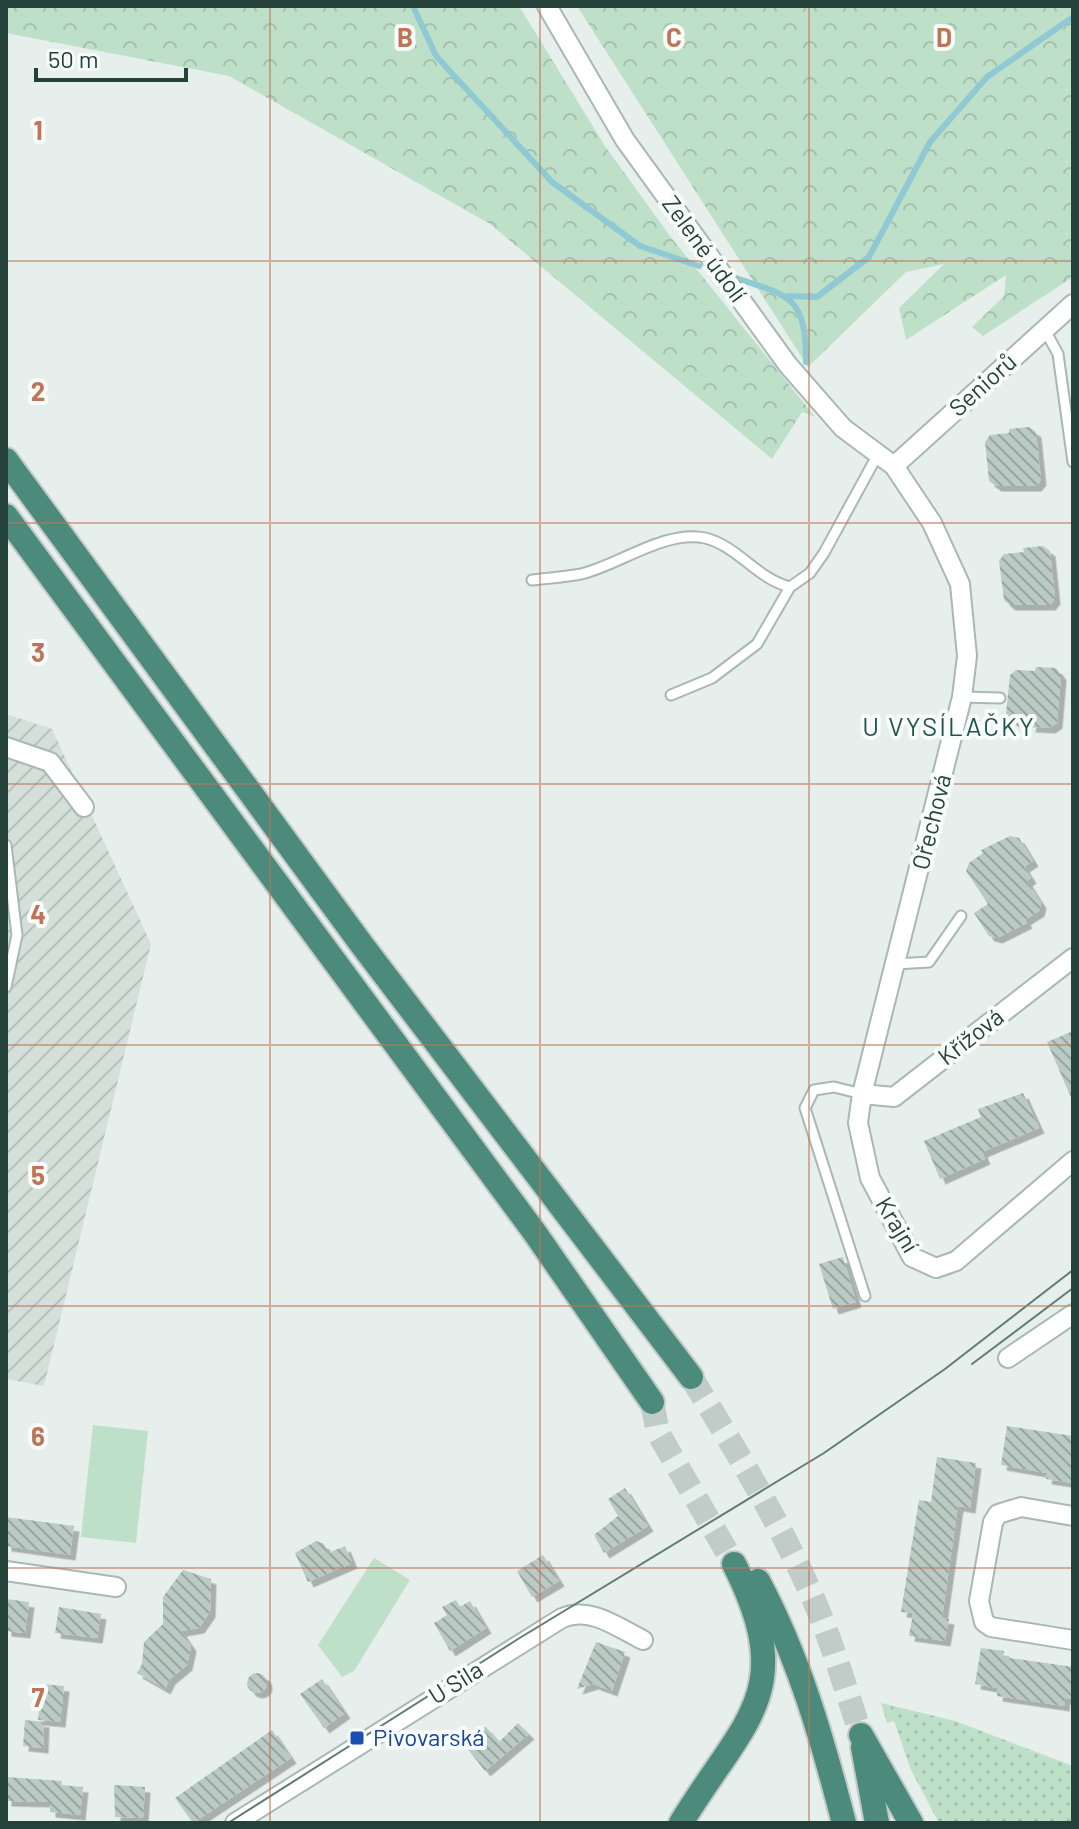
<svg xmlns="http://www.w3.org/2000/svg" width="1079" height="1829" font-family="Barlow,sans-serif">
<defs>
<pattern id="industrial-furrows" width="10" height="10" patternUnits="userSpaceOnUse" patternTransform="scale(2)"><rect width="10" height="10" fill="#d4dfda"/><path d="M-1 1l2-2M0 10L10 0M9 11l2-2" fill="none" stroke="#b6c1bc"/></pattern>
<pattern id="grass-dots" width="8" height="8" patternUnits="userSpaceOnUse" patternTransform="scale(2)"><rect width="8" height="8" fill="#bfe0c8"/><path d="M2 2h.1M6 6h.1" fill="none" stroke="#a4c1ad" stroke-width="1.8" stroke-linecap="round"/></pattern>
<pattern id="forest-crowns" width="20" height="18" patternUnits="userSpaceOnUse" patternTransform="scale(2)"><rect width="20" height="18" fill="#bfe0c8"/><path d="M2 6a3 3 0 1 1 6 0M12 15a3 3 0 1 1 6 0" fill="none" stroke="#a4c1ad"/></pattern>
<pattern id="building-back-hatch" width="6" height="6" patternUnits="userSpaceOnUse" patternTransform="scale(2)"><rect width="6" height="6" fill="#bbcac4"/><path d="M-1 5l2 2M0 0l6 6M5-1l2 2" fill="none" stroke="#98a6a0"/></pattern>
<filter id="shadow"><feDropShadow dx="5.5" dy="5.5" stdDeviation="0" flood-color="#0004"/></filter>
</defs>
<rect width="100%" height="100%" fill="#e6efeb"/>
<polygon fill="url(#industrial-furrows)" points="6,714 52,729 151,944 44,1386 6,1379"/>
<polygon fill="url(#grass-dots)" points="881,1703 955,1721 1073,1766 1073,1823 939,1823 911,1770 894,1721 887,1723"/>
<g fill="url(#forest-crowns)">
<polygon points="6,6 519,6 605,146 670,236 815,417 802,412 772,459 490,224 229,76 6,33"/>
<polygon points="577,6 1073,6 1073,277 983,336 972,327 1004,296 1006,275 906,340 899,308 944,264 906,272 808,367"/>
</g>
<g fill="#bfe0c8">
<polygon points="93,1425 148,1431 136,1543 81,1537"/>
<polygon points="374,1558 410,1580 354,1671 342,1677 318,1645"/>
</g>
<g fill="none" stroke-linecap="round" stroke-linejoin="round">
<g stroke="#8ec9d4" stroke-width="6">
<polyline points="413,6 436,56 552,182 640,246 699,266"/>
<path d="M730,276C788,296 806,293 806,362"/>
<polyline points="788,296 817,297 869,257 930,142 987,77 1073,17"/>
</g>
</g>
<g fill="url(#building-back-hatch)" filter="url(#shadow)">
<polygon points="1029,427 1036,432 1041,480 1036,486 996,486 989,481 985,442 990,435 1009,433 1009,429"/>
<polygon points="1043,546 1050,551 1055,599 1050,605 1010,605 1004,600 999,561 1004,554 1024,552 1023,548"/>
<polygon points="1036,667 1056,668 1061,675 1057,723 1050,728 1030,727 1031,722 1012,721 1006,714 1010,675 1016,670 1035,671"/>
<polygon points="1010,836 1019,838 1033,861 1024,867 1031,878 1027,881 1041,903 1039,911 1025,920 1027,923 997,938 989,936 974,913 988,904 966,871 969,863 983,853 981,850"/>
<polygon points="1073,1031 1073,1102 1047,1042"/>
<polygon points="1023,1093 1039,1128 982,1152 985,1159 940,1179 924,1141 981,1117 978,1109"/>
<polygon points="843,1257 856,1302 833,1309 819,1264"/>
<polygon points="1007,1426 1073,1436 1073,1483 1046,1479 1047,1473 1001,1465"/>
<polygon points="937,1457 976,1463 970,1508 958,1506 942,1618 949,1619 945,1641 909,1636 913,1613 901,1612 919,1500 931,1502"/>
<polygon points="625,1488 648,1526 604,1553 594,1535 618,1516 608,1499"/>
<polygon points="6,1517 74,1526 70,1555 6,1546"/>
<polygon points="316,1541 324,1544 328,1553 345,1546 352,1563 308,1582 295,1553"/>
<polygon points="543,1555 559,1581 532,1597 517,1571"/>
<polygon points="183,1570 211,1579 210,1612 199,1628 181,1631 191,1646 187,1665 170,1679 165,1689 137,1673 142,1664 144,1642 163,1624 163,1597"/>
<polygon points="6,1599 29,1602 25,1633 6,1631"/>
<polygon points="456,1600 460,1607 470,1601 486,1628 450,1651 434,1623 447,1615 442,1607"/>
<polygon points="59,1607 101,1614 97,1638 55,1633"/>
<polygon points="596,1642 625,1652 612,1691 593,1684 577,1689"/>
<polygon points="981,1648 1004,1651 1003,1657 1073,1667 1073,1699 1065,1698 1064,1706 997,1696 998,1688 975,1684"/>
<circle cx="257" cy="1683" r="10"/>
<polygon points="322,1679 345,1713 324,1728 300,1694"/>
<polygon points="42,1684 64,1686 60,1722 38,1720"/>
<polygon points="25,1720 44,1722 43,1748 23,1746"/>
<polygon points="518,1723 529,1734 485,1771 463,1743 480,1728 486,1727 499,1742"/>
<polygon points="272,1730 291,1758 193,1823 175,1798"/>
<polygon points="6,1777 62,1781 61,1785 83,1787 80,1815 50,1812 50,1802 6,1801"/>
<polygon points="114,1785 145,1787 143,1818 115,1817"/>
</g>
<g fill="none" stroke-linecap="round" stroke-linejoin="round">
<g stroke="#bfccc8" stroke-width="24" stroke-dasharray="24 12" stroke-linecap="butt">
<path d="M691,1377C734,1447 776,1516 810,1591C831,1638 845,1687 861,1735"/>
<polyline points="652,1402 658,1433 734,1564"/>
</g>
<g stroke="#a8b8b2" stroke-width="13">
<g id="service">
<polyline points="1045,330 1058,354 1073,462"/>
<path d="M532,580C548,578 565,577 581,574C617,566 666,529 705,538C738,546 757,579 790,587"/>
<polyline points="671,695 712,678 757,644 790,587 810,573 824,553 878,454"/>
<polyline points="962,697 1000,698"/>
<polyline points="6,845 17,935 6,987"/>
<polyline points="896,964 929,962 961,916"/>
<polyline points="862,1094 834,1087 814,1090 805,1108 865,1296"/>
</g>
</g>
<g stroke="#a8b8b2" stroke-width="22">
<g id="minor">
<polyline points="547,6 625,140 788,365 843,428 894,466 932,523 960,584 967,656 962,697 862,1094 858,1123 870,1178 912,1257 936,1268 956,1261 1073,1161"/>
<polyline points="894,466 1073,304"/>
<polyline points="6,747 50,762 84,807"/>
<polyline points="862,1094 894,1097 1073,958"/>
<polyline points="1008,1358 1073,1314"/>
<polyline points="1073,1516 1021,1507 998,1514 993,1522 979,1601 984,1622 991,1627 1073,1640"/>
<polyline points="6,1571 116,1587"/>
<path d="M235,1823L562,1618C590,1606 617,1627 643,1640"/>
</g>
</g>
<g stroke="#c2cac8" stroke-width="28">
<g id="trunk">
<polyline points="6,460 362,945 691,1377"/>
<polyline points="6,516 535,1233 652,1402"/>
<path d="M758,1581C799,1658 822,1738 844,1823"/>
<polyline points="861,1735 911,1823"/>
<polyline points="863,1747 877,1823"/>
<path d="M681,1823C744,1719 799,1693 734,1564"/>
</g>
</g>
<use href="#service" stroke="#fff" stroke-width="9"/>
<use href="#minor" stroke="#fff" stroke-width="18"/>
<use href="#trunk" stroke="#4c8a7c" stroke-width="24"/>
<g stroke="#5f7d75" stroke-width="2">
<polyline points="972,1364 1073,1288"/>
<polyline points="228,1823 518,1639 824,1453 945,1369 1073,1270"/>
</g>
</g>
<path fill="none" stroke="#c07456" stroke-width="2" stroke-opacity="0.55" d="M270,6V1823M540,6V1823M809,6V1823M6,261H1073M6,523H1073M6,784H1073M6,1045H1073M6,1306H1073M6,1568H1073"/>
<rect fill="#1a4fb4" stroke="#f7fbf9" stroke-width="3" x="349" y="1730" width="16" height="16" rx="4"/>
<g text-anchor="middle" stroke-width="8" stroke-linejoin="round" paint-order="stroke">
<g font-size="24" fill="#24423a" stroke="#f7fbf9">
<text transform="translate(704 249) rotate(54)" y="8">Zelené údolí</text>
<text transform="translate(983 385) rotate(-42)" y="8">Seniorů</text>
<text transform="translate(932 822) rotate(-76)" y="8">Ořechová</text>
<text transform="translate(971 1037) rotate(-38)" y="8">Křížová</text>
<text transform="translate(897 1225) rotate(59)" y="8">Krajní</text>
<text transform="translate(456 1683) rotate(-32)" y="8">U Sila</text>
</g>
<g font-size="24" fill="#164399" stroke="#f7fbf9" text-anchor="start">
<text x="373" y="1746">Pivovarská</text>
</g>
<g font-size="26" letter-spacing="2" fill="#1f5548" stroke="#f7fbf9">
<text x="949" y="736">U VYSÍLAČKY</text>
</g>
</g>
<g font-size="26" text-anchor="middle" font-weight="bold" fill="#c07456" stroke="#f7fbf9" stroke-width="8" stroke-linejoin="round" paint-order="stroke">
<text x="405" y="47">B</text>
<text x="674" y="47">C</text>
<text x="944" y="47">D</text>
<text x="38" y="140">1</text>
<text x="38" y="401">2</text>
<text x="38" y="662">3</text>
<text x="38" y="924">4</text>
<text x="38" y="1185">5</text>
<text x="38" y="1446">6</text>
<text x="38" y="1707">7</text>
</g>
<rect width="1079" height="1829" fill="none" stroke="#24423a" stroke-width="16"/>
<path d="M36 68v12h150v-12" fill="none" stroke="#24423a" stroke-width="4"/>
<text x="48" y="68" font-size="24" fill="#24423a" stroke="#f7fbf9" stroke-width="6" paint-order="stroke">50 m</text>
</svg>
